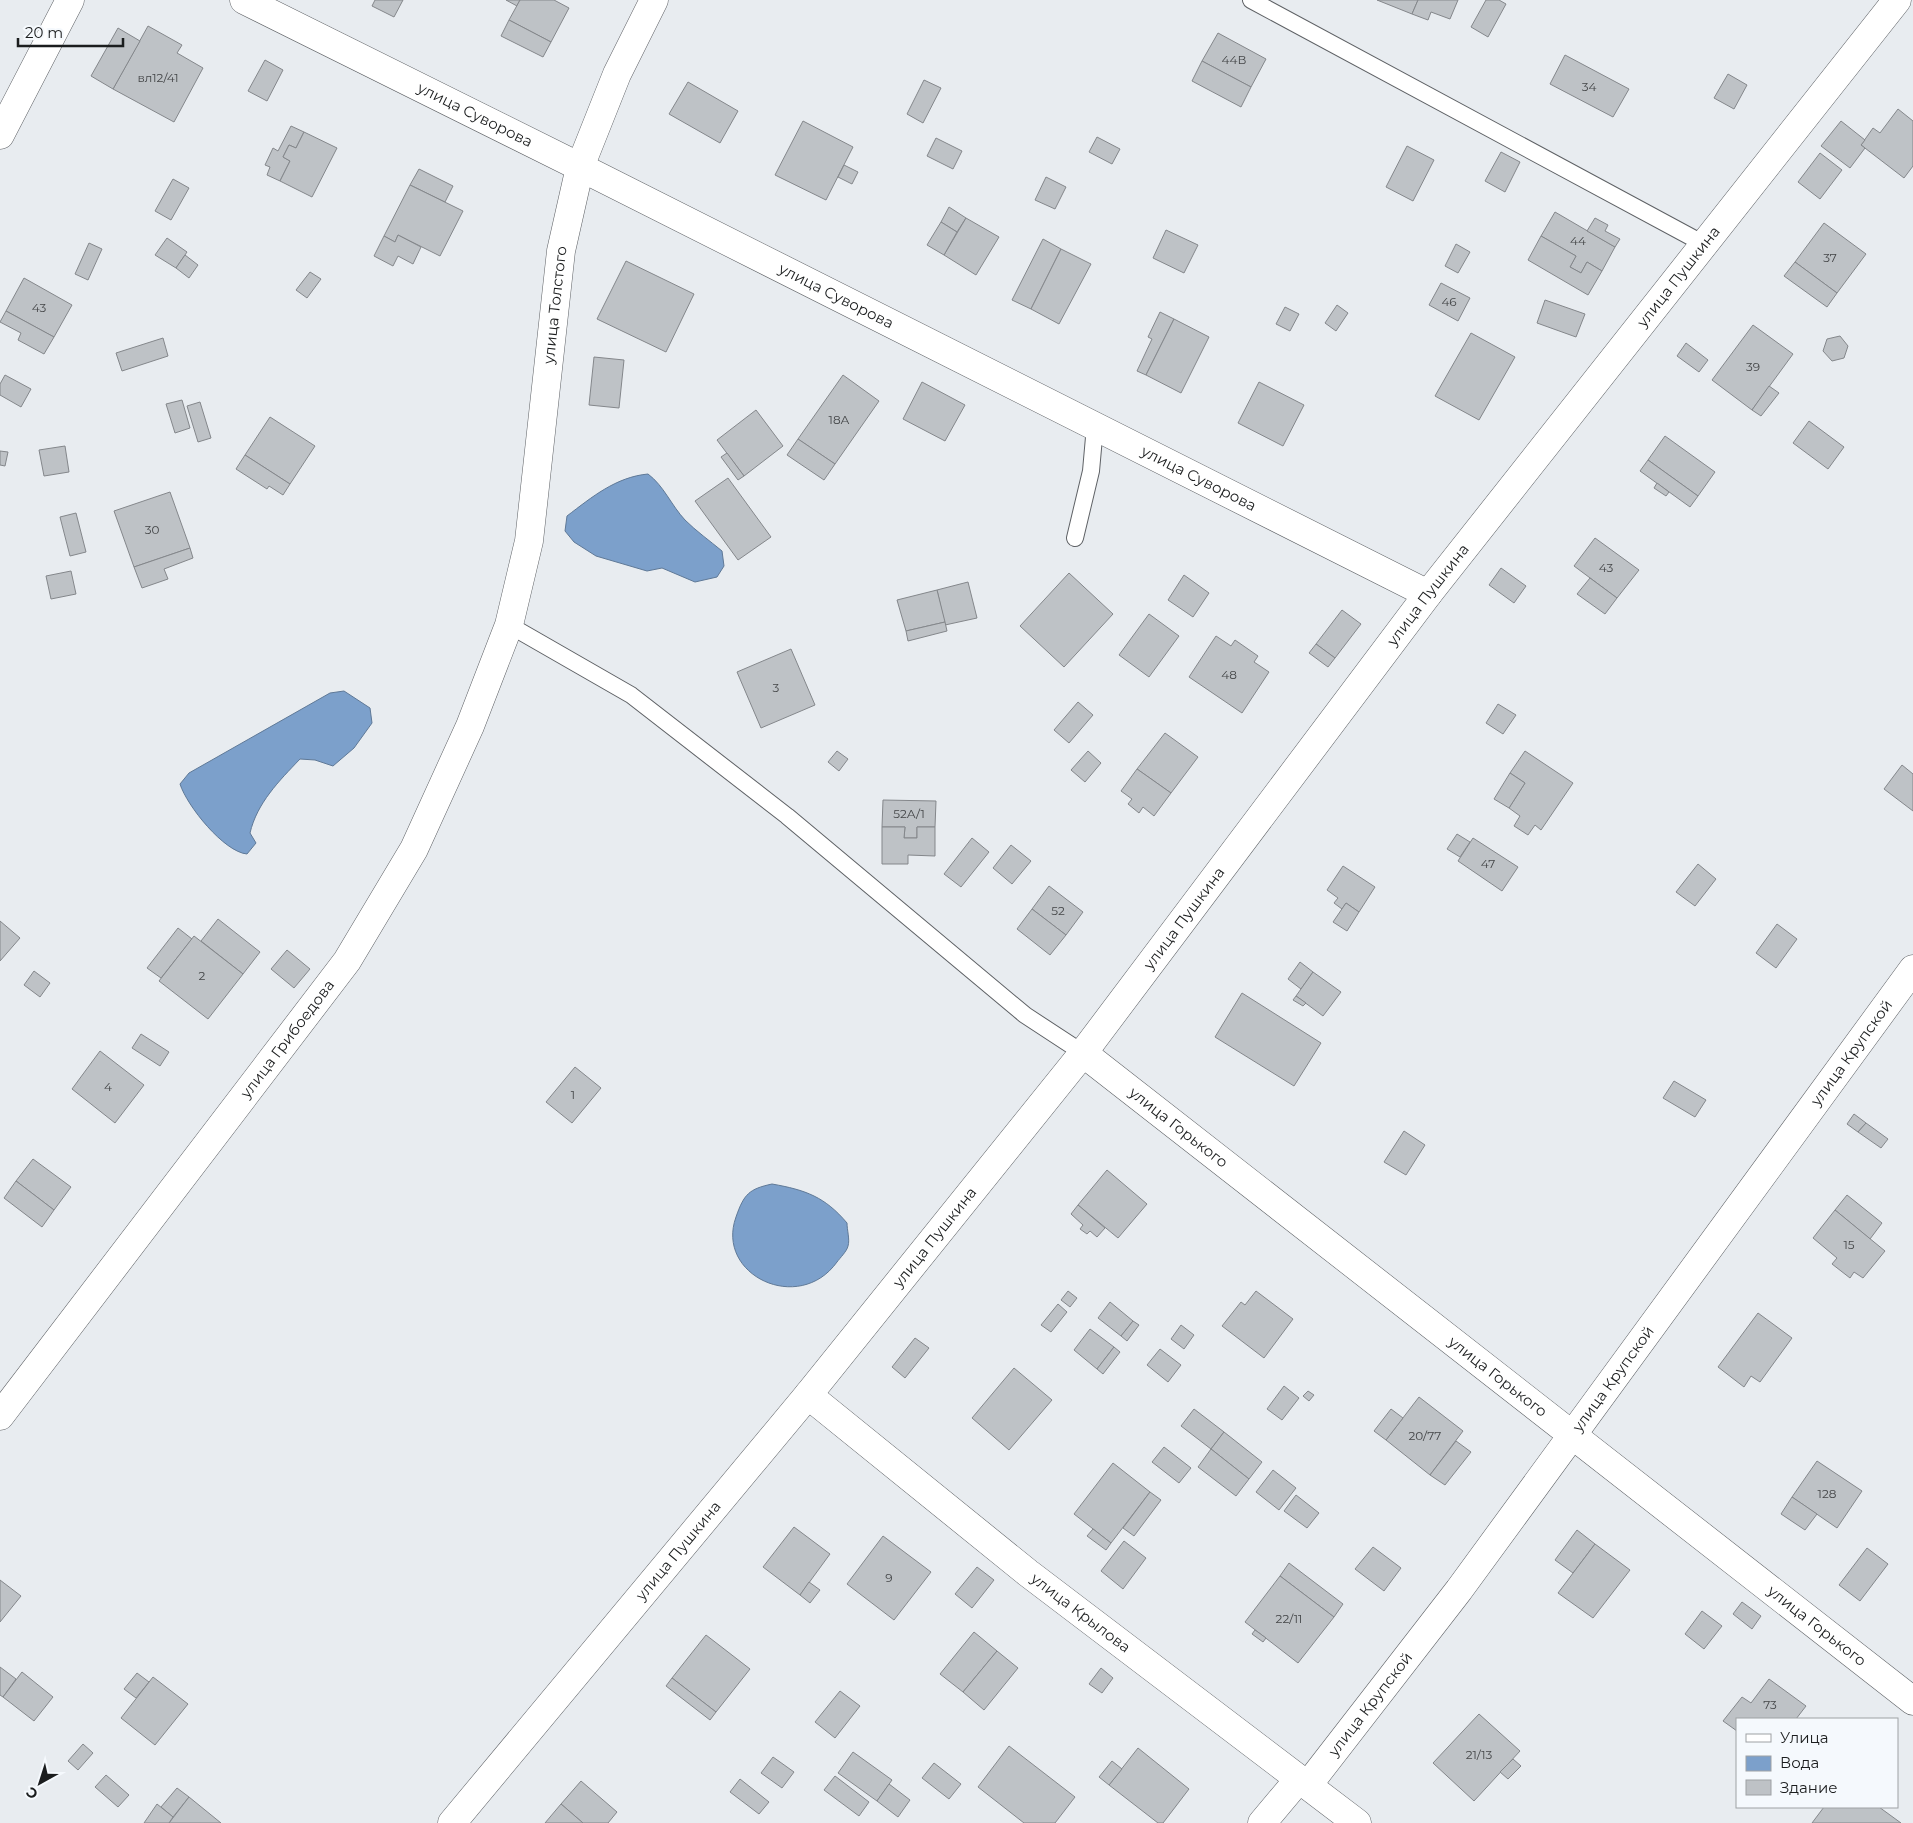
<svg xmlns="http://www.w3.org/2000/svg" width="1913" height="1823" font-family="Montserrat,sans-serif">
<rect width="100%" height="100%" fill="#e8ecf0"/>
<g fill="#7ca0cb" stroke="#5f7997">
<path d="M648,474C664,486 671,505 685,520C696,531 710,541 722,551L724,566L717,577L695,582L662,568L647,571L596,556L574,542L565,531L567,516C592,497 616,477 648,474Z"/>
<path d="M344,691L370,708L372,723L354,748L333,766L315,760L300,759C279,781 257,803 250,833L256,843L247,854C224,852 187,806 180,784L189,773L330,693Z"/>
<path d="M772,1184C806,1190 825,1197 847,1223C847,1230 850,1240 848,1246C847,1251 840,1258 837,1262C799,1315 715,1275 736,1217C744,1194 749,1189 772,1184Z"/>
</g>
<g fill="#bec2c6" stroke="#84878b">
<polygon points="375,0 403,0 394,17 372,6"/>
<polygon points="506,0 520,0 517,6"/>
<polygon points="520,0 554,0 569,8 551,42 509,20"/>
<polygon points="1377,0 1418,0 1412,14"/>
<polygon points="1418,0 1458,0 1450,19 1431,12 1428,20 1412,14"/>
<polygon points="1486,0 1499,0 1506,4 1488,37 1471,27"/>
<polygon points="509,20 551,42 543,57 501,36"/>
<polygon points="148,26 182,45 177,53 203,68 174,122 113,89"/>
<polygon points="118,28 140,41 113,89 91,76"/>
<polygon points="1218,33 1266,59 1251,87 1202,61"/>
<polygon points="1565,55 1629,89 1613,117 1550,84"/>
<polygon points="265,60 283,70 267,101 248,91"/>
<polygon points="1202,61 1251,87 1241,107 1192,81"/>
<polygon points="1728,74 1747,85 1734,109 1714,98"/>
<polygon points="924,80 941,88 923,123 907,114"/>
<polygon points="688,82 738,111 720,143 669,114"/>
<polygon points="1898,109 1913,121 1913,166 1904,178 1861,145 1873,128 1880,133"/>
<polygon points="803,121 853,147 826,200 775,175"/>
<polygon points="1841,121 1865,140 1861,145 1865,148 1850,168 1821,146"/>
<polygon points="291,126 304,132 296,148 289,145 283,157 290,161 280,181 267,175 270,167 265,165 273,148 278,151"/>
<polygon points="304,132 337,148 312,197 280,181 290,161 283,157 289,145 296,148"/>
<polygon points="1097,137 1120,149 1112,164 1089,152"/>
<polygon points="936,138 962,151 953,169 927,156"/>
<polygon points="1407,146 1434,160 1413,201 1386,187"/>
<polygon points="1501,152 1520,162 1505,192 1485,181"/>
<polygon points="1820,153 1842,170 1820,199 1798,182"/>
<polygon points="844,165 858,172 852,184 838,177"/>
<polygon points="419,169 453,186 445,202 410,185"/>
<polygon points="1046,177 1066,187 1055,209 1035,200"/>
<polygon points="173,179 189,188 171,220 155,211"/>
<polygon points="410,185 463,211 440,256 398,235 395,242 384,236"/>
<polygon points="949,207 966,218 957,232 941,222"/>
<polygon points="1555,212 1615,247 1602,271 1587,262 1581,273 1570,267 1576,256 1541,236"/>
<polygon points="966,218 999,237 976,275 944,255"/>
<polygon points="1595,218 1608,225 1605,231 1620,239 1615,247 1587,231"/>
<polygon points="941,222 957,232 944,255 927,245"/>
<polygon points="1824,223 1866,254 1837,293 1795,262"/>
<polygon points="1166,230 1198,245 1184,273 1153,258"/>
<polygon points="398,235 421,247 413,264 398,256 393,266 374,256 384,236 395,242"/>
<polygon points="1541,236 1576,256 1570,267 1581,273 1587,262 1602,271 1588,295 1528,260"/>
<polygon points="167,238 187,252 176,268 155,255"/>
<polygon points="1043,239 1061,249 1031,309 1012,300"/>
<polygon points="89,243 102,249 88,280 75,274"/>
<polygon points="1456,244 1470,252 1458,273 1445,266"/>
<polygon points="1061,249 1091,264 1059,324 1031,309"/>
<polygon points="185,255 198,265 189,278 176,268"/>
<polygon points="626,261 694,294 666,352 597,319"/>
<polygon points="1795,262 1837,293 1827,307 1784,276"/>
<polygon points="310,272 321,279 307,298 296,290"/>
<polygon points="24,278 72,305 54,337 6,311"/>
<polygon points="1441,283 1470,298 1458,321 1429,305"/>
<polygon points="1545,300 1585,314 1576,337 1537,323"/>
<polygon points="1337,305 1348,313 1336,331 1325,323"/>
<polygon points="1285,307 1299,314 1290,331 1276,324"/>
<polygon points="6,311 54,337 44,354 18,340 21,333 0,322"/>
<polygon points="1160,312 1174,319 1146,375 1137,371 1152,339 1148,337"/>
<polygon points="1174,319 1209,337 1181,393 1146,375"/>
<polygon points="1753,325 1793,354 1752,410 1712,380"/>
<polygon points="1471,333 1515,357 1479,420 1435,396"/>
<polygon points="1840,336 1848,346 1844,358 1832,361 1823,351 1827,339"/>
<polygon points="163,338 168,356 122,371 116,353"/>
<polygon points="1686,343 1708,360 1699,372 1677,356"/>
<polygon points="594,357 624,360 619,408 589,405"/>
<polygon points="5,375 31,389 21,407 0,395 0,384"/>
<polygon points="843,375 879,401 835,464 798,439"/>
<polygon points="922,382 965,405 945,441 903,419"/>
<polygon points="1259,382 1304,405 1283,446 1238,423"/>
<polygon points="1769,386 1779,393 1761,416 1752,410"/>
<polygon points="182,400 190,428 175,433 166,404"/>
<polygon points="200,402 211,438 198,442 187,406"/>
<polygon points="756,410 783,446 744,476 717,440"/>
<polygon points="270,417 315,446 290,484 245,455"/>
<polygon points="1809,421 1844,447 1828,469 1793,443"/>
<polygon points="1665,436 1715,472 1698,496 1648,460"/>
<polygon points="798,439 835,464 824,480 787,455"/>
<polygon points="65,446 69,472 44,476 39,450"/>
<polygon points="0,451 8,452 5,466 0,465"/>
<polygon points="727,453 744,476 738,480 721,457"/>
<polygon points="245,455 290,484 283,495 269,486 267,489 236,469"/>
<polygon points="1648,460 1698,496 1690,507 1640,471"/>
<polygon points="728,478 771,537 738,560 695,501"/>
<polygon points="1657,483 1669,492 1666,496 1654,488"/>
<polygon points="170,492 190,548 134,567 114,511"/>
<polygon points="76,513 86,552 70,556 60,517"/>
<polygon points="1595,538 1639,570 1617,598 1574,566"/>
<polygon points="190,548 193,558 164,569 168,579 142,588 134,567"/>
<polygon points="1501,568 1526,586 1514,603 1489,585"/>
<polygon points="71,571 76,594 51,599 46,576"/>
<polygon points="1069,573 1113,614 1064,667 1020,626"/>
<polygon points="1184,575 1209,593 1193,617 1168,600"/>
<polygon points="1590,578 1617,598 1605,614 1577,594"/>
<polygon points="968,582 977,618 945,625 937,590"/>
<polygon points="937,590 945,622 906,631 897,600"/>
<polygon points="1342,610 1361,624 1335,658 1316,644"/>
<polygon points="1149,614 1179,636 1149,677 1119,655"/>
<polygon points="945,622 947,631 908,641 906,631"/>
<polygon points="1216,636 1231,646 1235,640 1258,656 1254,662 1269,672 1242,713 1189,677"/>
<polygon points="1316,644 1335,658 1328,667 1309,653"/>
<polygon points="791,649 815,705 761,728 737,672"/>
<polygon points="1078,702 1093,715 1069,743 1054,730"/>
<polygon points="1498,704 1516,715 1503,734 1486,723"/>
<polygon points="1165,733 1198,757 1171,793 1137,769"/>
<polygon points="837,751 848,759 839,771 828,762"/>
<polygon points="1088,751 1101,763 1085,782 1071,770"/>
<polygon points="1525,751 1573,783 1541,830 1535,825 1528,835 1514,826 1520,816 1509,808 1525,783 1510,773"/>
<polygon points="1902,765 1913,774 1913,811 1884,789"/>
<polygon points="1137,769 1171,793 1154,816 1143,807 1139,813 1128,804 1132,799 1121,791"/>
<polygon points="1510,773 1525,783 1509,808 1494,799"/>
<polygon points="883,800 936,801 935,827 917,827 917,838 904,838 905,827 882,827"/>
<polygon points="882,827 905,827 904,838 917,838 917,827 935,827 935,856 908,855 908,864 882,864"/>
<polygon points="1457,834 1470,842 1460,857 1447,849"/>
<polygon points="972,838 989,852 961,887 944,874"/>
<polygon points="1473,838 1518,867 1502,891 1458,861"/>
<polygon points="1011,845 1031,861 1012,884 993,868"/>
<polygon points="1698,864 1716,879 1695,906 1676,892"/>
<polygon points="1343,866 1375,887 1359,912 1346,903 1342,909 1334,903 1338,898 1327,890"/>
<polygon points="1049,886 1083,912 1066,935 1032,909"/>
<polygon points="1346,903 1359,912 1347,931 1333,922"/>
<polygon points="1032,909 1066,935 1050,955 1017,929"/>
<polygon points="218,919 260,952 243,974 201,941"/>
<polygon points="0,921 20,938 0,961"/>
<polygon points="1777,924 1797,939 1776,968 1756,953"/>
<polygon points="178,928 192,939 161,978 147,968"/>
<polygon points="194,936 243,974 208,1019 159,981"/>
<polygon points="287,950 310,969 294,988 271,969"/>
<polygon points="1300,962 1313,972 1301,989 1288,979"/>
<polygon points="34,971 50,983 40,997 24,985"/>
<polygon points="1313,972 1341,992 1323,1016 1296,996"/>
<polygon points="1242,993 1321,1043 1294,1086 1215,1037"/>
<polygon points="1296,996 1306,1003 1303,1006 1293,1000"/>
<polygon points="141,1034 169,1052 160,1066 132,1048"/>
<polygon points="100,1051 144,1085 115,1123 72,1089"/>
<polygon points="575,1067 601,1088 572,1123 546,1102"/>
<polygon points="1674,1081 1706,1100 1695,1117 1663,1098"/>
<polygon points="1854,1114 1866,1123 1858,1132 1847,1124"/>
<polygon points="1866,1123 1888,1139 1881,1148 1858,1132"/>
<polygon points="1404,1131 1425,1145 1406,1175 1384,1162"/>
<polygon points="33,1159 71,1187 54,1210 16,1181"/>
<polygon points="1107,1170 1147,1204 1118,1238 1078,1205"/>
<polygon points="16,1181 54,1210 42,1227 4,1198"/>
<polygon points="1847,1195 1882,1223 1870,1239 1835,1210"/>
<polygon points="1078,1205 1105,1228 1097,1237 1090,1231 1087,1234 1080,1229 1083,1225 1071,1214"/>
<polygon points="1835,1210 1885,1251 1863,1278 1854,1272 1850,1278 1832,1264 1837,1258 1813,1238"/>
<polygon points="1068,1291 1077,1298 1070,1307 1061,1300"/>
<polygon points="1256,1291 1293,1319 1264,1358 1222,1326 1241,1302 1245,1305"/>
<polygon points="1110,1302 1133,1321 1121,1336 1098,1318"/>
<polygon points="1058,1304 1067,1312 1051,1332 1041,1325"/>
<polygon points="1758,1313 1792,1338 1760,1382 1751,1376 1744,1387 1718,1367"/>
<polygon points="1133,1321 1139,1325 1127,1341 1121,1336"/>
<polygon points="1181,1325 1194,1335 1184,1349 1171,1339"/>
<polygon points="1090,1329 1114,1347 1097,1369 1074,1350"/>
<polygon points="915,1338 929,1348 905,1378 892,1367"/>
<polygon points="1114,1347 1120,1352 1103,1374 1097,1369"/>
<polygon points="1160,1349 1181,1365 1168,1382 1147,1365"/>
<polygon points="1014,1368 1052,1400 1009,1450 972,1418"/>
<polygon points="1284,1386 1299,1398 1282,1420 1267,1409"/>
<polygon points="1308,1391 1314,1395 1309,1401 1303,1396"/>
<polygon points="1419,1397 1463,1431 1430,1475 1386,1440"/>
<polygon points="1194,1409 1224,1432 1211,1449 1181,1426"/>
<polygon points="1391,1409 1403,1418 1386,1440 1374,1431"/>
<polygon points="1224,1432 1262,1462 1249,1479 1211,1449"/>
<polygon points="1456,1441 1471,1452 1445,1485 1430,1475"/>
<polygon points="1164,1447 1191,1468 1179,1483 1152,1462"/>
<polygon points="1211,1449 1249,1479 1236,1496 1198,1467"/>
<polygon points="1817,1461 1862,1491 1837,1528 1792,1497"/>
<polygon points="1113,1463 1150,1492 1111,1543 1074,1514"/>
<polygon points="1273,1470 1296,1488 1279,1510 1256,1492"/>
<polygon points="1150,1492 1161,1500 1134,1536 1123,1528"/>
<polygon points="1296,1495 1319,1513 1307,1528 1284,1511"/>
<polygon points="1792,1497 1817,1514 1805,1530 1781,1514"/>
<polygon points="794,1527 830,1554 800,1595 763,1567"/>
<polygon points="1093,1529 1111,1543 1106,1550 1087,1536"/>
<polygon points="1577,1530 1595,1544 1573,1573 1555,1560"/>
<polygon points="883,1536 931,1572 894,1620 847,1584"/>
<polygon points="1124,1541 1146,1558 1123,1589 1101,1571"/>
<polygon points="1595,1544 1630,1570 1593,1618 1558,1593"/>
<polygon points="1373,1547 1401,1568 1384,1591 1355,1569"/>
<polygon points="1867,1548 1888,1564 1860,1601 1839,1585"/>
<polygon points="1289,1563 1343,1604 1334,1617 1280,1576"/>
<polygon points="977,1567 994,1580 972,1608 955,1594"/>
<polygon points="1280,1576 1334,1617 1298,1663 1245,1622"/>
<polygon points="0,1580 21,1596 0,1622"/>
<polygon points="809,1582 820,1590 810,1603 800,1595"/>
<polygon points="1742,1602 1761,1616 1752,1629 1733,1614"/>
<polygon points="1702,1611 1722,1626 1704,1649 1685,1634"/>
<polygon points="1255,1630 1266,1638 1263,1642 1252,1634"/>
<polygon points="974,1632 997,1651 963,1692 940,1674"/>
<polygon points="706,1635 750,1669 716,1712 672,1678"/>
<polygon points="997,1651 1018,1668 984,1710 963,1692"/>
<polygon points="0,1667 16,1679 3,1697 0,1695"/>
<polygon points="1101,1668 1113,1678 1102,1693 1089,1684"/>
<polygon points="22,1672 53,1697 34,1721 3,1697"/>
<polygon points="137,1673 149,1682 136,1698 124,1689"/>
<polygon points="153,1677 188,1704 155,1745 121,1718"/>
<polygon points="672,1678 716,1712 710,1720 666,1686"/>
<polygon points="1769,1679 1806,1706 1796,1719 1737,1719 1737,1731 1723,1721 1742,1697 1751,1703"/>
<polygon points="840,1691 860,1706 835,1738 815,1722"/>
<polygon points="1479,1714 1520,1751 1474,1801 1433,1763"/>
<polygon points="83,1744 93,1753 78,1770 68,1761"/>
<polygon points="1009,1746 1075,1797 1055,1823 1024,1823 978,1787"/>
<polygon points="1138,1748 1189,1789 1163,1823 1158,1823 1109,1785"/>
<polygon points="853,1752 892,1780 877,1801 838,1773"/>
<polygon points="773,1757 794,1772 782,1788 761,1773"/>
<polygon points="1513,1759 1521,1766 1508,1779 1500,1772"/>
<polygon points="1112,1761 1122,1769 1109,1785 1099,1777"/>
<polygon points="934,1763 961,1784 949,1799 922,1778"/>
<polygon points="106,1775 129,1795 118,1807 95,1787"/>
<polygon points="835,1776 869,1802 859,1816 824,1790"/>
<polygon points="740,1779 769,1802 759,1814 730,1792"/>
<polygon points="581,1781 617,1812 608,1823 583,1823 561,1804"/>
<polygon points="889,1784 910,1800 898,1817 877,1801"/>
<polygon points="177,1788 189,1797 173,1817 161,1807"/>
<polygon points="189,1797 221,1823 169,1823"/>
<polygon points="157,1804 173,1817 169,1823 144,1823"/>
<polygon points="561,1804 583,1823 545,1823"/>
<polygon points="1824,1807 1879,1807 1901,1823 1812,1823"/>
</g>
<g fill="none" stroke-linecap="round" stroke-linejoin="round">
<g stroke="#5e6165" stroke-width="18">
<g id="lane">
<polyline points="1251,0 1704,244"/>
<polyline points="1075,538 1091,471 1095,426"/>
<polyline points="509,625 631,695 787,816 1025,1015 1083,1053"/>
</g>
</g>
<g stroke="#5e6165" stroke-width="29">
<g id="street">
<path id="s1" d="M244,0L580,167L1428,594"/>
<polyline points="0,135 70,0"/>
<path id="s2" d="M1083,1053L1913,1701"/>
<path id="s3" d="M808,1395L1028,1573L1357,1823"/>
<path id="s4" d="M0,1416L347,961L414,849L470,726L509,625L529,541L561,251L580,167L617,74L654,0"/>
<path id="s5" d="M1308,1785L1459,1590L1913,969"/>
<path id="s6" d="M452,1823L808,1395L1083,1053L1428,594L1897,0"/>
<polyline points="1262,1823 1299,1779"/>
</g>
</g>
<use href="#lane" stroke="#fff" stroke-width="16"/>
<use href="#street" stroke="#fff" stroke-width="28"/>
</g>
<g text-anchor="middle" stroke-width="4.5" stroke-linejoin="round" paint-order="stroke">
<g font-size="12" fill="#444648">
<text x="1234" y="64">44В</text>
<text x="158" y="82">вл12/41</text>
<text x="1589" y="91">34</text>
<text x="1578" y="245">44</text>
<text x="1830" y="262">37</text>
<text x="1449" y="306">46</text>
<text x="39" y="312">43</text>
<text x="1753" y="371">39</text>
<text x="839" y="424">18А</text>
<text x="152" y="534">30</text>
<text x="1606" y="572">43</text>
<text x="1229" y="679">48</text>
<text x="776" y="692">3</text>
<text x="909" y="818">52А/1</text>
<text x="1488" y="868">47</text>
<text x="1058" y="915">52</text>
<text x="202" y="980">2</text>
<text x="108" y="1091">4</text>
<text x="573" y="1099">1</text>
<text x="1849" y="1249">15</text>
<text x="1425" y="1440">20/77</text>
<text x="1827" y="1498">128</text>
<text x="889" y="1582">9</text>
<text x="1289" y="1623">22/11</text>
<text x="1770" y="1709">73</text>
<text x="1479" y="1759">21/13</text>
</g>
<g font-size="15" fill="#1b1d1e" stroke="#f5f9fd">
<text dy="5" stroke="none"><textPath href="#s1" startOffset="258">улица Суворова</textPath></text>
<text dy="5" stroke="none"><textPath href="#s6" startOffset="1974">улица Пушкина</textPath></text>
<text dy="5" stroke="none"><textPath href="#s1" startOffset="662">улица Суворова</textPath></text>
<text dy="5" stroke="none"><textPath href="#s4" startOffset="1270">улица Толстого</textPath></text>
<text dy="5" stroke="none"><textPath href="#s1" startOffset="1068">улица Суворова</textPath></text>
<text dy="5" stroke="none"><textPath href="#s6" startOffset="1569">улица Пушкина</textPath></text>
<text dy="5" stroke="none"><textPath href="#s6" startOffset="1164">улица Пушкина</textPath></text>
<text dy="5" stroke="none"><textPath href="#s4" startOffset="474">улица Грибоедова</textPath></text>
<text dy="5" stroke="none"><textPath href="#s5" startOffset="912">улица Крупской</textPath></text>
<text dy="5" stroke="none"><textPath href="#s2" startOffset="121">улица Горького</textPath></text>
<text dy="5" stroke="none"><textPath href="#s6" startOffset="759">улица Пушкина</textPath></text>
<text dy="5" stroke="none"><textPath href="#s2" startOffset="526">улица Горького</textPath></text>
<text dy="5" stroke="none"><textPath href="#s5" startOffset="508">улица Крупской</textPath></text>
<text dy="5" stroke="none"><textPath href="#s6" startOffset="354">улица Пушкина</textPath></text>
<text dy="5" stroke="none"><textPath href="#s3" startOffset="349">улица Крылова</textPath></text>
<text dy="5" stroke="none"><textPath href="#s2" startOffset="931">улица Горького</textPath></text>
<text dy="5" stroke="none"><textPath href="#s5" startOffset="102">улица Крупской</textPath></text>
</g>
</g>
<rect x="1736" y="1718" width="162" height="90" fill="#f5f9fd" stroke="#9ea1a4"/>
<rect x="1746" y="1734" width="25" height="8" fill="#ffffff" stroke="#9ea1a4"/>
<text x="1780" y="1743" font-size="15" fill="#1b1d1e">Улица</text>
<rect x="1746" y="1756" width="25" height="15" fill="#7ca0cb" stroke="#9ea1a4"/>
<text x="1780" y="1768" font-size="15" fill="#1b1d1e">Вода</text>
<rect x="1746" y="1780" width="25" height="15" fill="#bec2c6" stroke="#9ea1a4"/>
<text x="1780" y="1793" font-size="15" fill="#1b1d1e">Здание</text>
<g transform="translate(40 1783) rotate(219)" stroke="#f5f9fd" stroke-width="4" paint-order="stroke">
<path d="M0-4L9 19L0 12L-9 19Z" fill="#1b1d1e"/>
<text y="-8" font-size="14" font-weight="bold" text-anchor="middle" fill="#1b1d1e">С</text>
</g>
<path d="M18 38v8h105v-8" fill="none" stroke="#1b1d1e" stroke-width="2.5"/>
<text x="25" y="38" font-size="15" fill="#1b1d1e" stroke="#f5f9fd" stroke-width="4" paint-order="stroke">20 m</text>
</svg>
